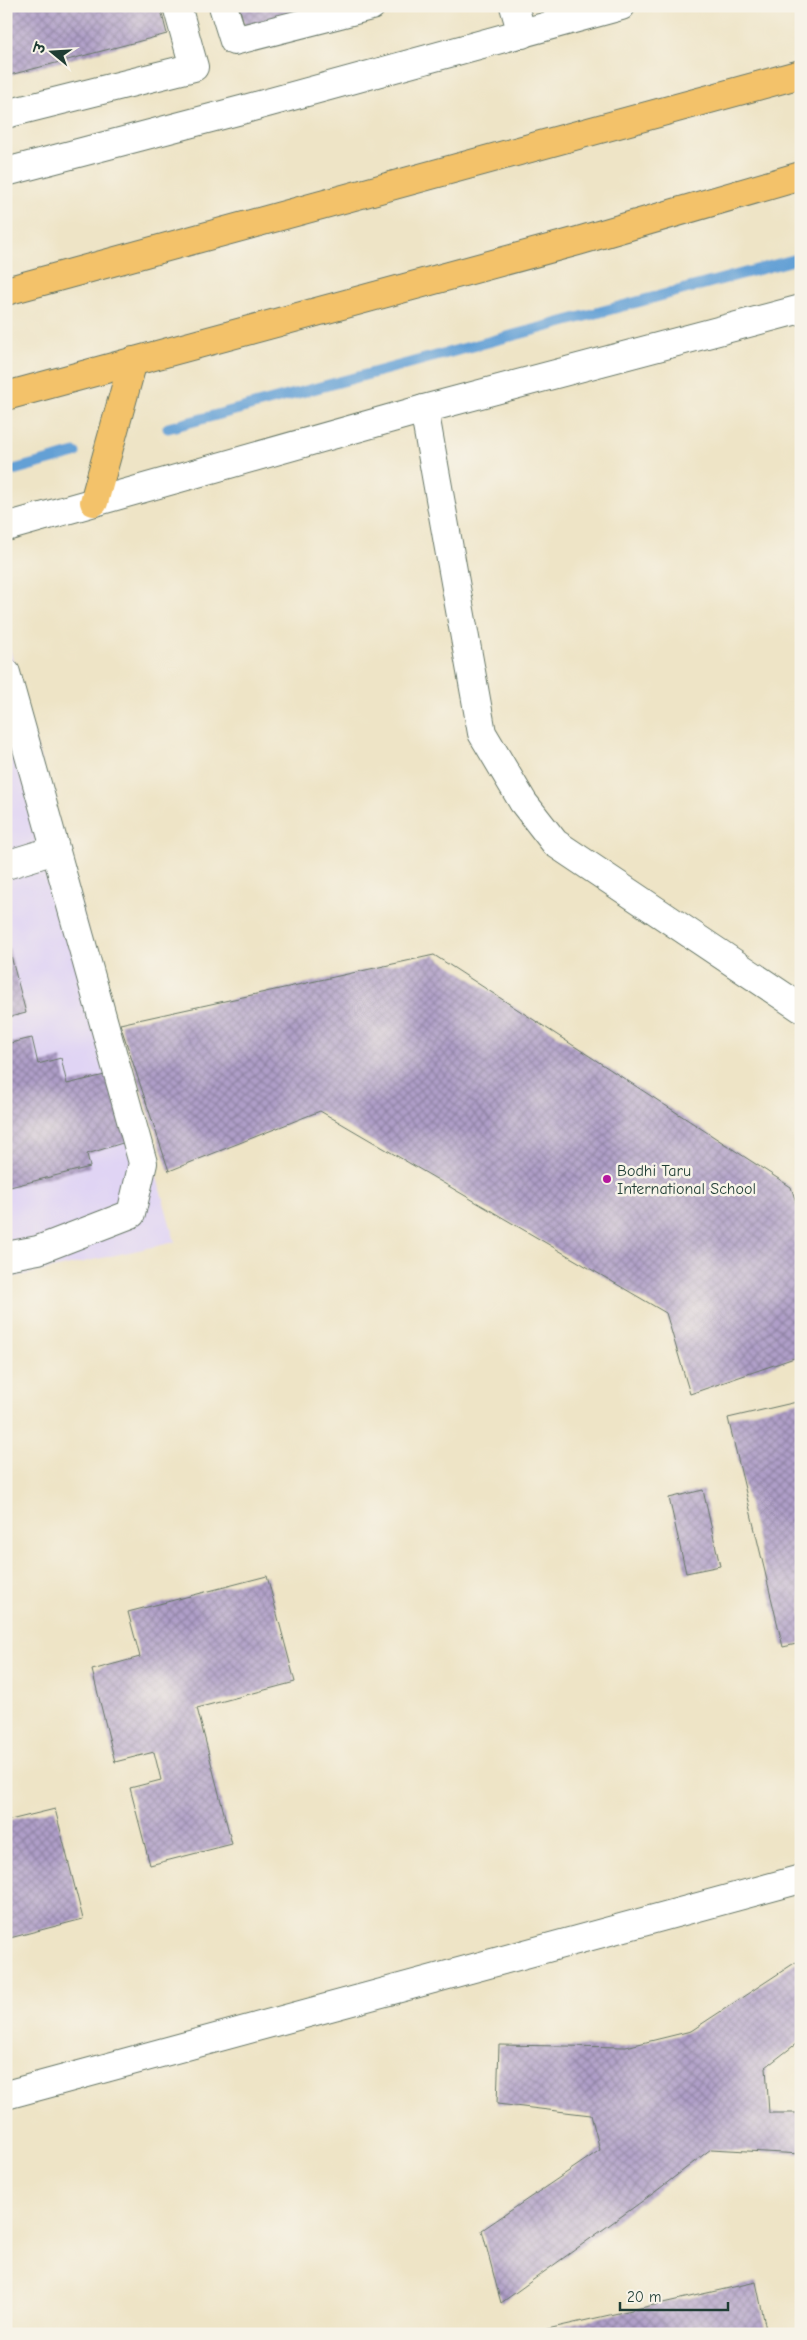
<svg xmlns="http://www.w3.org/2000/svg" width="807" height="2340" font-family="'Comic Neue','Playpen Sans Deva',sans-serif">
<defs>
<pattern id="building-cross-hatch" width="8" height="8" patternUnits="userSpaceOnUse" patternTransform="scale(1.25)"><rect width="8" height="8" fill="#af9ec8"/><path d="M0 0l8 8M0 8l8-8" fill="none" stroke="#8e82a3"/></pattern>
</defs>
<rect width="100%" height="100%" fill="#f7f3e8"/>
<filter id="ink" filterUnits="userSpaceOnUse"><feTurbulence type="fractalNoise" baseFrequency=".02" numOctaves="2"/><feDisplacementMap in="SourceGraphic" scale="10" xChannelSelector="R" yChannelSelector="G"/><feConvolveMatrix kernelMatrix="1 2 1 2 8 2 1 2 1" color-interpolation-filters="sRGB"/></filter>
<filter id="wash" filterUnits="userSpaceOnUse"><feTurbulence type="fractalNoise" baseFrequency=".0096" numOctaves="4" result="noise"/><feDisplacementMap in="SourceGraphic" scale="20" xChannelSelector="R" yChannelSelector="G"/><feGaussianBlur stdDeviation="1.12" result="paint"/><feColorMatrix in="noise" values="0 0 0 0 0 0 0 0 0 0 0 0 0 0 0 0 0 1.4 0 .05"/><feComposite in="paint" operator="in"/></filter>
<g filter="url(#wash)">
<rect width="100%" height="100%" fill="#eee4c6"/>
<polygon fill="#e0d4f4" points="6,635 175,1242 6,1279"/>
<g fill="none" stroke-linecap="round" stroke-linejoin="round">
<g stroke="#64a0d5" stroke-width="11">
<polyline points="168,428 801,258"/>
<polyline points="6,472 75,453"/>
</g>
</g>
<g id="blocks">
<g fill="url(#building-cross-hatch)">
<polygon points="6,6 160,6 167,34 6,76"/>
<polygon points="239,6 325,6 245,28"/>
<polygon points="6,937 26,1013 6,1018"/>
<polygon points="434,955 791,1187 801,1217 801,1323 798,1323 800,1356 690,1394 666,1313 320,1111 169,1171 120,1024"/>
<polygon points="32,1038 38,1064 61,1058 67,1084 109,1074 129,1141 87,1154 90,1167 6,1188 6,1044"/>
<polygon points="801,1401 801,1643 783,1647 728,1418"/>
<polygon points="703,1490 720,1566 686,1573 669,1498"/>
<polygon points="267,1576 295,1682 197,1708 232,1844 150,1865 130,1788 161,1780 154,1752 115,1762 92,1670 140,1657 128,1612"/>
<polygon points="55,1809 83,1919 6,1939 6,1821"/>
<polygon points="796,1962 801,1968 801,2040 766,2067 769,2113 801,2113 801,2154 711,2149 655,2192 501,2303 482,2230 600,2150 591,2115 497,2104 499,2045 626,2047 691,2031"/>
<polygon points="756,2282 767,2334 544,2334 543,2330"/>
</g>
</g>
</g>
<g filter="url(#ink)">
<use href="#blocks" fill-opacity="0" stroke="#677767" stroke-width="1"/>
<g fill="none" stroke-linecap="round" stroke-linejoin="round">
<g stroke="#677767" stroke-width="30">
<g id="minor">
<polyline points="223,6 234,41 371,6"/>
<polyline points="514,6 522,34"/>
<polyline points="6,114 194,67 177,6"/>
<polyline points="6,172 245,109 621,6"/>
<polyline points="424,409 482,733 523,802 555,843 801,1008"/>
<polyline points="6,527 424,409 801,309"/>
<polyline points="6,673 143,1163 131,1214 38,1250 6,1256"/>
<polyline points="6,865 55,850"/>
<polyline points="6,2095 801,1879"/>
</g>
</g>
<g stroke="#677767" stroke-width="30">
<g id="major">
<polyline points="6,291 801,74"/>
<polyline points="6,396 578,241 801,176"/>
<polyline points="94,502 133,361"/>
</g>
</g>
<use href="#minor" stroke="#fff" stroke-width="28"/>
<use href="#major" stroke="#f3c26a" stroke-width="28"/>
</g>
</g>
<circle fill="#b5179e" stroke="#f7f3e8" stroke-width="2" cx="607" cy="1179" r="5"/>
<g text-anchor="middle" stroke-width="5" stroke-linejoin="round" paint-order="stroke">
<g font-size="16" fill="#1f3d34" stroke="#f7f3e8" text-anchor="start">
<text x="617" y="1176">Bodhi Taru<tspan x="617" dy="18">International School</tspan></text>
</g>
</g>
<rect width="807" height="2340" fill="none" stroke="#f7f3e8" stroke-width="25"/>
<g transform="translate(52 52) rotate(288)" stroke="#f7f3e8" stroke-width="4" paint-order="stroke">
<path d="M0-4L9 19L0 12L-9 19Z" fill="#1f3d34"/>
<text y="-8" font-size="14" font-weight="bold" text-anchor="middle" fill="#1f3d34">उ</text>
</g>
<path d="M620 2302v8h108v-8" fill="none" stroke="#1f3d34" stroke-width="2.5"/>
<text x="627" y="2302" font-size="15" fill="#1f3d34" stroke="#f7f3e8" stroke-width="4" paint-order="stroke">20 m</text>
</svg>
